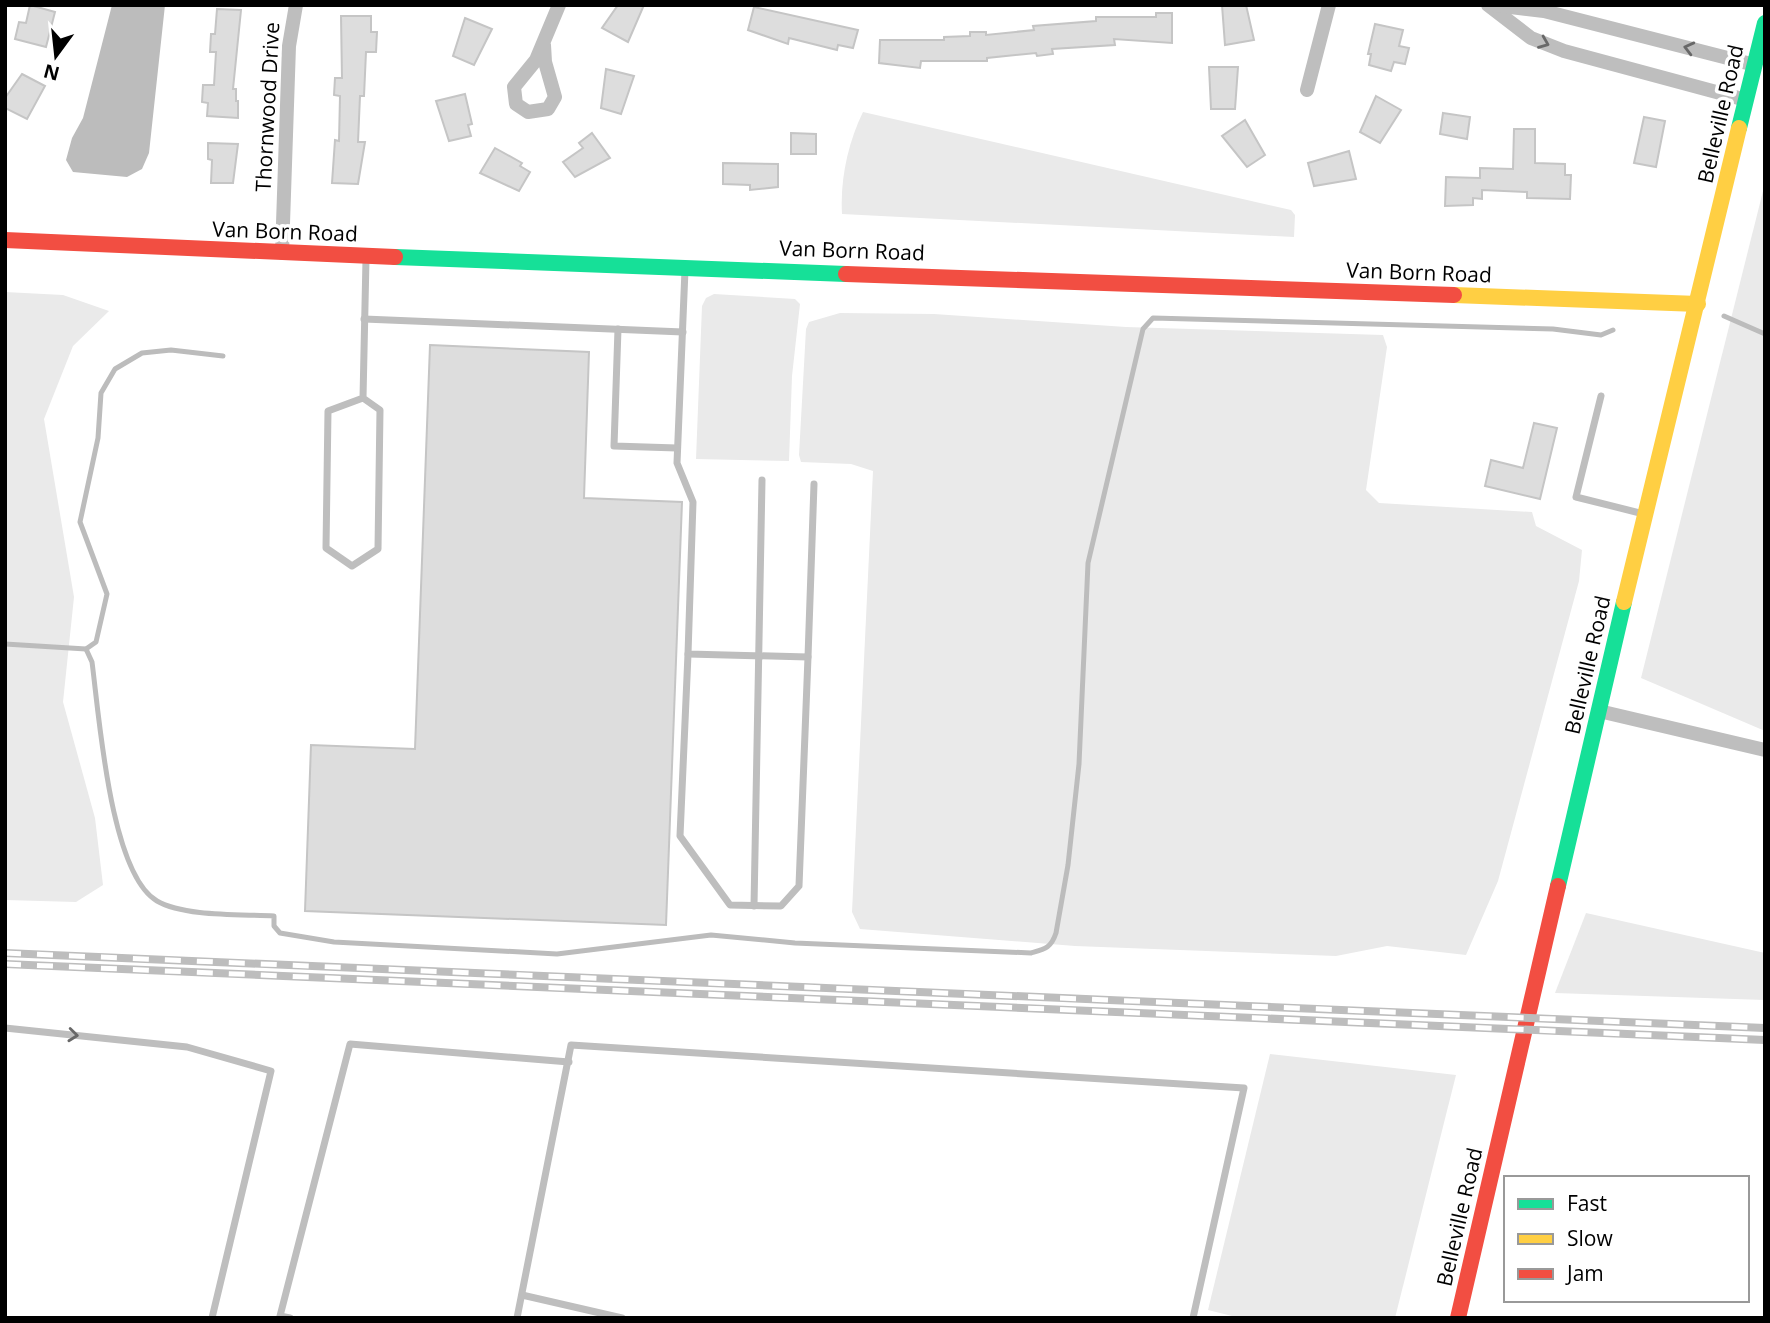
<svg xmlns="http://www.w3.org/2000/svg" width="1770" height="1323" font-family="'Open Sans',sans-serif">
<rect width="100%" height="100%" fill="#fff"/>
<g fill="#eaeaea">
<path d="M863,112L1291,210L1295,215L1294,237L842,214C840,179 848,143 863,112Z"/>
<polygon points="1765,183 1765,731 1641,678"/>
<polygon points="5,292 63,295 109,311 73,346 44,419 74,597 63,702 95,818 103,885 76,902 5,900"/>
<polygon points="714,294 795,299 800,304 792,376 789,461 696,459 702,306 706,298"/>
<polygon points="840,313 934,314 1126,327 1383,335 1387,347 1366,490 1379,503 1532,512 1536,526 1582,550 1579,581 1498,881 1466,955 1387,946 1336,956 1075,946 860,929 852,912 873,471 851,464 801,462 799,455 806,329 809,322"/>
<polygon points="1586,913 1765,953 1765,1000 1555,993"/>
<polygon points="1270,1054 1456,1075 1395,1318 1240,1318 1208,1310"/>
</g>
<polygon fill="#bcbcbc" points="112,5 165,5 149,153 142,169 127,177 73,172 66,160 72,138 83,118"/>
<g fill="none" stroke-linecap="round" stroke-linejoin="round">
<g stroke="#bcbcbc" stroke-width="5">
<polyline points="1724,316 1765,334"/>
<polyline points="5,644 86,649 96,642 107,594 80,522 98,438 101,393 115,369 142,353 171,350 223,356"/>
<path d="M86,649L92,662C99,714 110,874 157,901C185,917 242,914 274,916V926L280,933L334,942L557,954L711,935L795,943L1031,953C1045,949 1051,948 1056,933L1068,865L1079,764L1088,563L1143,329L1153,318L1553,329L1601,335L1613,330"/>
</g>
</g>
<g fill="#ddd" stroke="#c5c5c5" stroke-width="2">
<polygon points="30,5 55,12 46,47 15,39 19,22 26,23"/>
<polygon points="618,5 644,5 628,42 602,28"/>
<polygon points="1222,5 1246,5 1254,40 1225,45"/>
<polygon points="754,7 858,30 853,48 838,45 837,50 789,38 788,44 748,30"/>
<polygon points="217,9 241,10 233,89 236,89 236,101 238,101 238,118 207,116 208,103 202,102 203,85 214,85 216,52 210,52 211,34 215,34"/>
<polygon points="1156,13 1172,13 1172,43 1114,39 1115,45 1052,49 1053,54 1037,56 1036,53 987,58 987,61 921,61 920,68 879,63 880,40 944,40 944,37 970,36 970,32 986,32 986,35 1034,30 1033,26 1096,21 1096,17 1156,17"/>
<polygon points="341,16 371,16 371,32 377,32 376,52 366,52 364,96 360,96 358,142 365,142 358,184 332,183 335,140 339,141 340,96 334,95 335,78 342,78"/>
<polygon points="465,18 492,29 474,65 453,56"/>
<polygon points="1375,24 1403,30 1399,46 1409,48 1405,64 1394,62 1391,71 1369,65 1371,54 1368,54"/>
<polygon points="1209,67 1238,67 1235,109 1211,109"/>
<polygon points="606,69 634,76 621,114 601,108"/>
<polygon points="22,74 45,86 27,119 5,108 5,98"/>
<polygon points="465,94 472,124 468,125 471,136 449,141 436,101"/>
<polygon points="1376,96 1401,110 1380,143 1360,132"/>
<polygon points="1443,113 1470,117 1467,139 1440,134"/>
<polygon points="1644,117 1665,121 1656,167 1634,163"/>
<polygon points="1245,120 1265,155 1247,167 1222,136"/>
<polygon points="1514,129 1535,129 1535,163 1565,164 1565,175 1571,175 1570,199 1527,198 1527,192 1482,190 1482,199 1473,198 1473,205 1445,206 1446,177 1480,178 1480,168 1513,169"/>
<polygon points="592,133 610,158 575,177 563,162 583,148 579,143"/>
<polygon points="791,133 816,134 816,154 791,154"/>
<polygon points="208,143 238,144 233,183 211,183 212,160 208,159"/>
<polygon points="495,148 522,163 520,166 530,172 519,191 480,173"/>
<polygon points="1349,151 1356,179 1314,186 1308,163"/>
<polygon points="723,163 778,164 778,187 750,190 750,185 723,184"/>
<polygon points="430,345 589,352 584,498 682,502 666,925 305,911 311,745 415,749"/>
<polygon points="1534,423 1557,428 1540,499 1485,486 1491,460 1523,468"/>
</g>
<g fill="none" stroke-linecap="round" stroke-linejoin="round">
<g stroke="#bebebe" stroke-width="7">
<polyline points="685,270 677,463 693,502 688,654 808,657 814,484"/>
<polyline points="364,319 683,332"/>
<polyline points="618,329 614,446 677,448"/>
<polyline points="1601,396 1576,497 1644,514"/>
<polyline points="363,398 328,411 326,548 352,566 378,549 380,410 363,398 366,259"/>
<polyline points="688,654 680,836 730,905 781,906 799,886 808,657"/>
<polyline points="754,906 762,480"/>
<polyline points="5,1028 187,1047 271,1071 212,1318"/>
<polyline points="522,1295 622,1318"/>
<polyline points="290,1318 280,1316 350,1044 569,1062"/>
<polyline points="517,1318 571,1045 1244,1088 1193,1318"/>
</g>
<g stroke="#bebebe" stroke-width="14">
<polyline points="1488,5 1531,38 1564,51 1746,100"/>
<polyline points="1494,5 1544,11 1755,65"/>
<polyline points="544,45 545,62 555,97 548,109 528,112 516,104 514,87 536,60 559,5"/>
<polyline points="1307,90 1329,5"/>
<polyline points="282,253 289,46 296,5"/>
<polyline points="1599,711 1765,750"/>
</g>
<g stroke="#16e098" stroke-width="16">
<polyline points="1739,128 1765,23"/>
<polyline points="395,257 846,274"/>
<polyline points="1558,886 1624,602"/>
</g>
<g stroke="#ffcf43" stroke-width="16">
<polyline points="1454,295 1698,304"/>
<polyline points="1624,602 1739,128"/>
</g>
<g stroke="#f24e42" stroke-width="16">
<polyline points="5,240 395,257"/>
<polyline points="846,274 1454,295"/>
<polyline points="1458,1318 1558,886"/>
</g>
<g stroke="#bdbdbd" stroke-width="8">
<g id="rail">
<polyline points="5,953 1765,1028"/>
<polyline points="5,964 1765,1040"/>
</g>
</g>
<use href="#rail" stroke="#fff" stroke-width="5" stroke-dasharray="16" stroke-linecap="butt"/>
</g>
<defs><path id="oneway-chevron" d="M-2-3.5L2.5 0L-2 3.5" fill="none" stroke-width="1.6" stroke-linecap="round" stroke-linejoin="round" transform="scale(1.75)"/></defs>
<g stroke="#686868">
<use href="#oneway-chevron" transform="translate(1544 43) rotate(22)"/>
<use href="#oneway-chevron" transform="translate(1689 48) rotate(-166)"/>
<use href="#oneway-chevron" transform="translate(73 1035) rotate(6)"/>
</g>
<g text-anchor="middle" stroke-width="7" stroke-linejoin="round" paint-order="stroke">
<g font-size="21" fill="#000" stroke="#fff">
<text transform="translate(268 107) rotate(-87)" y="7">Thornwood Drive</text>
<text transform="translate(1721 114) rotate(-77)" y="7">Belleville Road</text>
<text transform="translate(285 232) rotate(2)" y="7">Van Born Road</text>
<text transform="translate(852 251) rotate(2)" y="7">Van Born Road</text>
<text transform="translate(1419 273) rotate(2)" y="7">Van Born Road</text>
<text transform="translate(1588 665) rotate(-77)" y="7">Belleville Road</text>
<text transform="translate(1460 1217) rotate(-77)" y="7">Belleville Road</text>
</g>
</g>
<rect width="1770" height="1323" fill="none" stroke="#000000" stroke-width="14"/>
<rect x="1504" y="1176" width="245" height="126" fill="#ffffff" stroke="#999999" stroke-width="2"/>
<rect x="1518" y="1199" width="35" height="10" fill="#16e098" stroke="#999999" stroke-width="2"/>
<text x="1567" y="1211" font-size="21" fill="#000000">Fast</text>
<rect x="1518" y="1234" width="35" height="10" fill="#ffcf43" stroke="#999999" stroke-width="2"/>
<text x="1567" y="1246" font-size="21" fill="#000000">Slow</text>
<rect x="1518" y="1269" width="35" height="10" fill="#f24e42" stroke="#999999" stroke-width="2"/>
<text x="1567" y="1281" font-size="21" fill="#000000">Jam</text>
<g transform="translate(56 56) rotate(195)" stroke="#ffffff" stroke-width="5" paint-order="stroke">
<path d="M0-5L12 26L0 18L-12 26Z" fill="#000000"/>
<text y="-10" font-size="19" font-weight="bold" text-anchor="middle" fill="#000000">N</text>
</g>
</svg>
